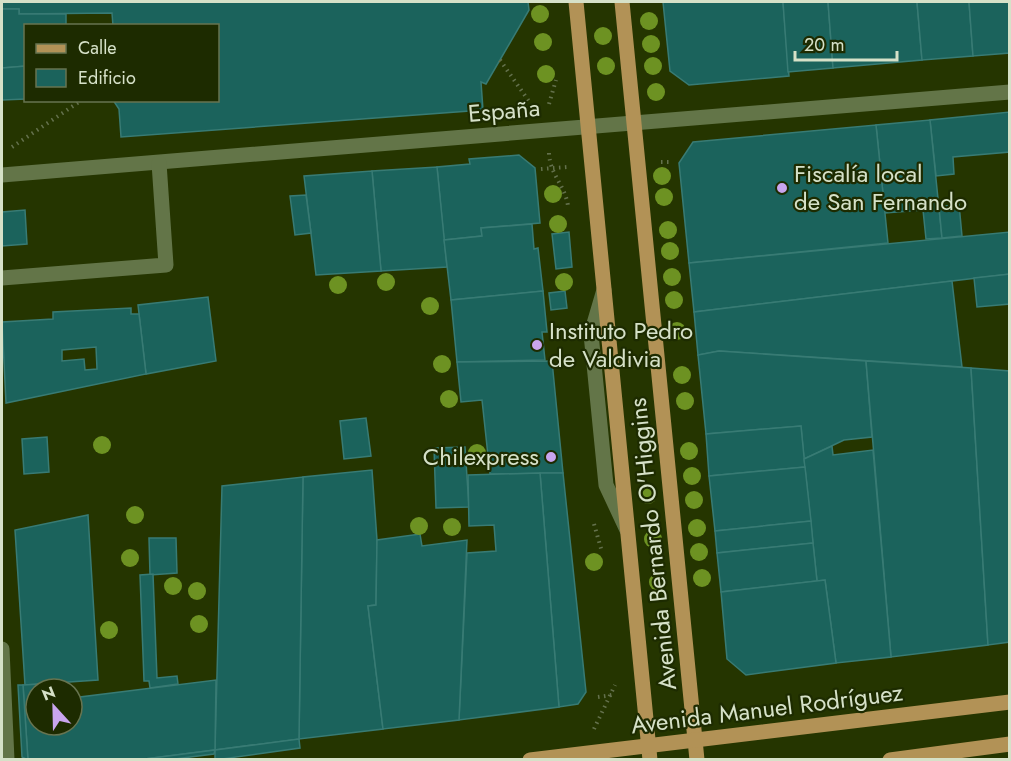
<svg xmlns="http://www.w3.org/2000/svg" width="1011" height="761" font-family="Jost,sans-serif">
<rect width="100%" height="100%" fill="#1d2b00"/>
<path fill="#253500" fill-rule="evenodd" d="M2,2H1009V759H2ZM26,26H218V100H26ZM36,689H72V725H36Z"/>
<g fill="#1b635c" stroke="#387b74" stroke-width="1.5" fill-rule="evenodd">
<polygon points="2,2 528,2 529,10 486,84 481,82 483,110 121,137 119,109 113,100 218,100 218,26 113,26 112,13 19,14 19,9 2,9"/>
<polygon points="663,2 783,2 789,76 689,85 670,71"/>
<polygon points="783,2 828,2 833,68 788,72"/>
<polygon points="828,2 917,2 922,60 833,68"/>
<polygon points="917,2 969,2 973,56 922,60"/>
<polygon points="969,2 1010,2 1010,53 973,56"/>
<polygon points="2,9 19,9 19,14 66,14 66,26 26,26 26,66 2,68"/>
<polygon points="26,66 26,99 2,100 2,68"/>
<polygon points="1010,112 1010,152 953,157 954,174 936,176 930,120"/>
<polygon points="930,120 942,238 926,239 923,210 885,213 876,125"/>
<polygon points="876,125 888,243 689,263 679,163 693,142"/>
<polygon points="519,155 535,168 540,223 481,228 482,236 444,240 437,167 470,164 469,159"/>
<polygon points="437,167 447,267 381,271 372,171"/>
<polygon points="372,171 381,271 316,275 304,176"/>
<polygon points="306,195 311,233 295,235 290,196"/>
<polygon points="959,204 962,236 942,238 939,207"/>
<polygon points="25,210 27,244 2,246 2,212"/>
<polygon points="532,224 534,249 538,248 543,291 451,300 444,240 482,236 481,228"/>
<polygon points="569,232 572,267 556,269 552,234"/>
<polygon points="1010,232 1010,274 694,312 689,263"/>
<polygon points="1010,274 1010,304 977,307 974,278"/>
<polygon points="952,281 962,367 719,351 698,355 694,312"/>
<polygon points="543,291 547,332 542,332 545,360 457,362 451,300"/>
<polygon points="565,291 567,308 551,310 549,293"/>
<polygon points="208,297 216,361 146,374 138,305"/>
<path d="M131,308V314H139L146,374L6,403L2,322L53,319V312ZM96,347L97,369L85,370L84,359L62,361V350Z"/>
<polygon points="719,351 866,361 872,437 844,440 804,459 801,426 706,434 698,355"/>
<polygon points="552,361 563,473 490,474 482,400 461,402 457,362"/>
<polygon points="866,361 971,368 988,645 891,657"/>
<polygon points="971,368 1010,371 1010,642 988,645"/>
<polygon points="366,418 371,456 344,459 340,421"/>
<polygon points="801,426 805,467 709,476 706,434"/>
<polygon points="47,437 49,472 24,474 22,439"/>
<polygon points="832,446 833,455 873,450 891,657 836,663 825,580 817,581 804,459"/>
<polygon points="465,447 469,507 436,508 434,448"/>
<polygon points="805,467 811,521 715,531 709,476"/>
<polygon points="372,470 377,540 376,605 368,606 383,729 299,739 303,477"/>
<polygon points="540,473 563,473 586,692 578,704 559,707"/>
<polygon points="540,473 559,707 459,720 467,553 496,551 494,525 469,526 468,475"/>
<polygon points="303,477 299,739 215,750 222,486"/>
<polygon points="88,515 98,680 25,685 15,530"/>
<polygon points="811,521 813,543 717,553 715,531"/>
<polygon points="420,534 422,546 467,540 459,720 383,729 368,606 376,605 377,540"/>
<polygon points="149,538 176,538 177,573 150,575"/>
<polygon points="813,543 817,581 721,592 717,553"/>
<polygon points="153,574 157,678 177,676 178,684 150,688 149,681 144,681 140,575"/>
<polygon points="825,580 836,663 746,675 727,659 721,592"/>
<polygon points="216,680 215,750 137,760 28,760 23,685 60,683 61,689 36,689 36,725 72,725 72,698"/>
<polygon points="18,685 23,685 28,760 22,757"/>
<polygon points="299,739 300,748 215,760 215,750"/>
<polygon points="215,750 214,754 167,760 137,760"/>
</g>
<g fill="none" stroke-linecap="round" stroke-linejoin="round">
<g stroke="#64714c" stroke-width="4" stroke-dasharray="1.5 4.5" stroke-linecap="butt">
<polyline points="500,60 533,107"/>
<polyline points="549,104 556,80"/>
<polyline points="12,147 82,100"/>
<path d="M549,153C550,175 565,185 568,206"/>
<polyline points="661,162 673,162"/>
<polyline points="541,169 567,167"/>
<polyline points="594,524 602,552"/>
<polyline points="598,697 612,695"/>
<polyline points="594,729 615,685"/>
</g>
<g stroke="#637548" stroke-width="15">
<polyline points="2,175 1010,92"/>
<polyline points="2,278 166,265 159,163"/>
<polyline points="604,290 591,334 606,485 627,530"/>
<polyline points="2,649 7,760"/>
</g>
<g stroke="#b29256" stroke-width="15">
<polyline points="576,2 650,760"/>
<polyline points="622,2 697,760"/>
<polyline points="530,760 1010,702"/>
<polyline points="890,760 1010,744"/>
</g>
</g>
<g fill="#6d9222">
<circle cx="540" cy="14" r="9"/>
<circle cx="649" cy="21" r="9"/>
<circle cx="603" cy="36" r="9"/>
<circle cx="543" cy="42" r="9"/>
<circle cx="651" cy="44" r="9"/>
<circle cx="606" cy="66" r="9"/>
<circle cx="653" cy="66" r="9"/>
<circle cx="546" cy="74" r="9"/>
<circle cx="656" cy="92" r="9"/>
<circle cx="662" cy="176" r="9"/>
<circle cx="553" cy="194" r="9"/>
<circle cx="664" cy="197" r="9"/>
<circle cx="558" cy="224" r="9"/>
<circle cx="668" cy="230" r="9"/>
<circle cx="670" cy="251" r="9"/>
<circle cx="672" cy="277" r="9"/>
<circle cx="386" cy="282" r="9"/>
<circle cx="564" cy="282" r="9"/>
<circle cx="338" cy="285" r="9"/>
<circle cx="674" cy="300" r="9"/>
<circle cx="430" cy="306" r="9"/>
<circle cx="677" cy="331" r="9"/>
<circle cx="442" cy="364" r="9"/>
<circle cx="682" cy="375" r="9"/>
<circle cx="449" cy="399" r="9"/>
<circle cx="685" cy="401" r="9"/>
<circle cx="102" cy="445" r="9"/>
<circle cx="689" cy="451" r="9"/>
<circle cx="477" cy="453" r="9"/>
<circle cx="692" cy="476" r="9"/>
<circle cx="648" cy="495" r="9"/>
<circle cx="694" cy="500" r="9"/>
<circle cx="135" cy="515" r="9"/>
<circle cx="419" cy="526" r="9"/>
<circle cx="452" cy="527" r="9"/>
<circle cx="697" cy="528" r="9"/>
<circle cx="653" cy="539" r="9"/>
<circle cx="699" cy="552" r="9"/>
<circle cx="130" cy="558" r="9"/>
<circle cx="594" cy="562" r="9"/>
<circle cx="702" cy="578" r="9"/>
<circle cx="658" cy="582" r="9"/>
<circle cx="173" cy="586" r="9"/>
<circle cx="197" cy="591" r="9"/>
<circle cx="199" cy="624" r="9"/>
<circle cx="109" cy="630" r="9"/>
</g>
<g fill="#c9a5ee" stroke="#1d2b00" stroke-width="2">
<circle cx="782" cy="188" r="6"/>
<circle cx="537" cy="345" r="6"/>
<circle cx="551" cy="457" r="6"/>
</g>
<g text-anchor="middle" stroke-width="4.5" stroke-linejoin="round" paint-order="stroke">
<g font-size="24" fill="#d6e1c8" stroke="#1d2b00">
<text transform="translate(504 111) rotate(-5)" y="8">España</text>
<text transform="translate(653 544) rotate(-96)" y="8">Avenida Bernardo O'Higgins</text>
<text transform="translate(767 709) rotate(-7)" y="8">Avenida Manuel Rodríguez</text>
</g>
<g font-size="24" fill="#d6e1c8" stroke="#1d2b00" text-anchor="start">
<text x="794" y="182">Fiscalía local<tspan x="794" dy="28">de San Fernando</tspan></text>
<text x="549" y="339">Instituto Pedro<tspan x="549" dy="28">de Valdivia</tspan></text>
<text x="539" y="465" text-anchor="end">Chilexpress</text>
</g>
</g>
<rect width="1011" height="761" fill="none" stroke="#d6e1c8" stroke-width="6"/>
<rect x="24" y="24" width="195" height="78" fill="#1d2b00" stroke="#677450" stroke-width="1.5"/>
<rect x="36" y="44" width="30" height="9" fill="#b29256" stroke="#677450" stroke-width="1.5"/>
<text x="78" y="54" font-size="18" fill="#d6e1c8">Calle</text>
<rect x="36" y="69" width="30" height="18" fill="#1b635c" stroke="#677450" stroke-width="1.5"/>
<text x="78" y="84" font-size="18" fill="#d6e1c8">Edificio</text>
<g transform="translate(54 707) rotate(338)"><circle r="28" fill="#1d2b00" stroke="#677450" stroke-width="1.5"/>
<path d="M0-4.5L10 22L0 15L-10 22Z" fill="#c9a5ee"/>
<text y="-9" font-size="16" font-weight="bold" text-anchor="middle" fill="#d6e1c8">N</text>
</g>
<path d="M795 51v9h102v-9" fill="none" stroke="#d6e1c8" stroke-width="3"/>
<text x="804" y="51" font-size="18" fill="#d6e1c8" stroke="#1d2b00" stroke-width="4.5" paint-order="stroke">20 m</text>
</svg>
